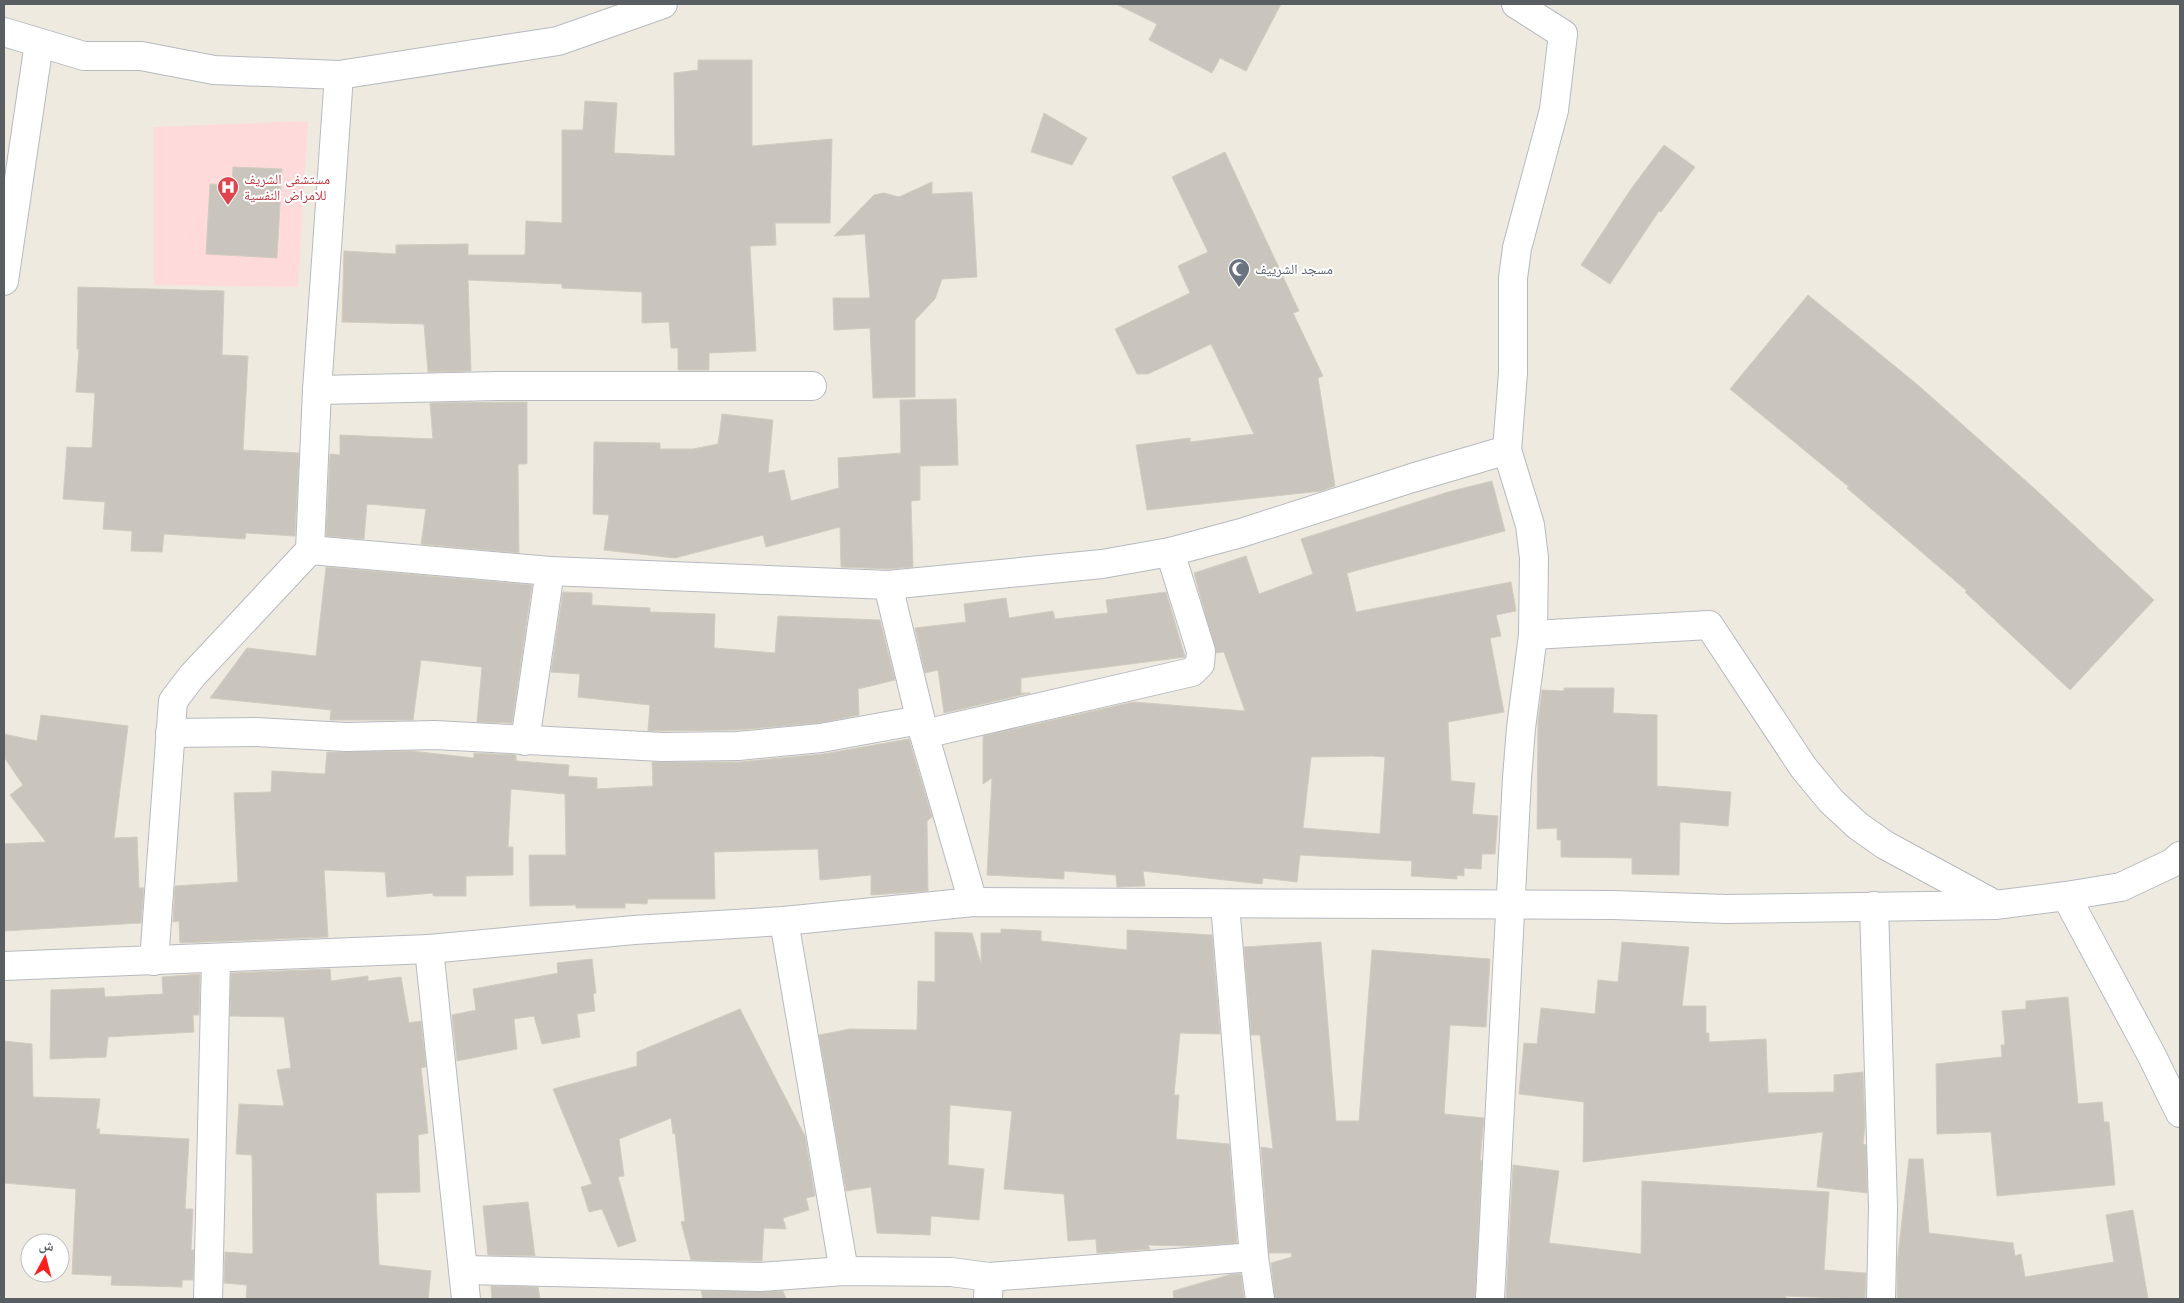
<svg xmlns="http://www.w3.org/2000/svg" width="2184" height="1303" font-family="'Fira Sans','Noto Naskh Arabic',sans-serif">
<rect width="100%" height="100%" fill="#eeeae0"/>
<polygon fill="#fedbda" points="308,121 298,287 154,285 154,127"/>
<g fill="#c9c5bd" stroke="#d3ccbe" fill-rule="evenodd">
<polygon points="1116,4 1281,4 1246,71 1220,58 1212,73 1149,40 1157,24"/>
<polygon points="698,60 752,60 752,146 832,139 830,223 775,223 776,245 750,246 756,351 709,353 709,370 678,370 678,348 671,348 669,322 642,323 642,292 562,288 562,284 468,280 471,371 428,372 424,324 342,322 344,251 396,254 396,245 468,244 468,255 525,255 526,221 562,223 562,130 583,130 585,101 617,103 614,153 675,156 674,73 698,70"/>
<polygon points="1044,113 1087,138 1072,165 1031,152"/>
<polygon points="1664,145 1695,167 1661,212 1659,211 1610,284 1581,265 1631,189"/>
<polygon points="1225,152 1299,311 1293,313 1323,376 1318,378 1335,486 1321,491 1147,510 1136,445 1190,438 1190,442 1254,434 1211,344 1148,374 1137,374 1115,329 1190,293 1178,266 1208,252 1172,177"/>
<polygon points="233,167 282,169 277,258 206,254 210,184 232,185"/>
<polygon points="932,182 932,194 972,192 977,277 942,279 935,299 915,320 915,397 873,398 870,328 834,330 833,298 870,298 865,234 834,236 874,195 884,193 899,197"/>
<polygon points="78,287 224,291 222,355 248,356 243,450 299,453 295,536 246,533 245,539 164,534 162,552 131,551 132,531 103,529 105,502 63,499 67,447 92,448 95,393 76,392 79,349 77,349"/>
<polygon points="1808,295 1919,386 2036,490 2154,600 2070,690 1965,592 1967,591 1847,488 1849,487 1730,389"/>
<polygon points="956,399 958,465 920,466 920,500 911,501 913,567 888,569 841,567 840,527 766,547 763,535 675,558 604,550 609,515 593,514 594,442 660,443 660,449 693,449 718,444 722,414 773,420 768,473 784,470 791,501 839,488 838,458 901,453 900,400"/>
<polygon points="527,402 527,464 518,464 519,553 421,544 426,509 367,504 364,539 326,536 330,454 340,455 340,435 433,439 430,403"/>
<path d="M1492,481L1505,531L1347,573L1356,612L1511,582L1516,611L1496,615L1501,636L1490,638L1504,712L1448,722L1451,781L1475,783L1472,814L1498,816L1495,854H1482L1481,869L1464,868V876L1457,875V879L1411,876L1412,861L1300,855L1297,882L1263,878L1262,884L1143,871L1145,886L1117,887L1116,875L1064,871V879L987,875L992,778L983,784V736L1133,702L1245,711L1224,652L1216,653L1194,573L1246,556L1259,594L1313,574L1301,539L1448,492ZM1372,756L1385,757L1380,834L1303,828L1311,757Z"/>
<polygon points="326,567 532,585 512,723 477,722 482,667 421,660 413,720 330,720 331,710 210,698 247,648 316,656"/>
<polygon points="563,592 592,593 592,605 650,608 650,612 715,614 714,648 775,653 778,616 880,620 895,680 858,689 859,715 819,723 737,730 648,731 650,705 578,697 580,674 551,672"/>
<polygon points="1166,592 1185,657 1021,678 1021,693 1030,693 944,713 938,670 925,673 915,628 966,622 964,604 1006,598 1009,618 1053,611 1055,619 1108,613 1106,600"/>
<polygon points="1564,688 1614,688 1613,713 1657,715 1657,786 1731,792 1728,826 1680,822 1679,875 1632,874 1632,858 1561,857 1561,840 1557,840 1557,828 1537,829 1538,722 1542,690 1564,691"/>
<polygon points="41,715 128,726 114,838 137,837 139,888 144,888 141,923 4,931 4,844 46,842 10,795 23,785 4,757 4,734 37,741"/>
<polygon points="909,739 932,817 927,821 928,891 871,895 871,875 820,880 818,849 714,852 715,899 648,899 647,904 625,903 625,908 576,908 576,905 530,906 529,855 566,855 565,794 511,789 508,847 513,847 513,875 466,876 466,896 433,896 433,893 387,897 385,872 324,870 328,937 180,943 179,921 173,922 175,886 238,882 234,793 271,792 272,771 325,774 327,752 411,751 474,758 474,753 516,755 516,761 569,765 568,776 597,778 597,789 653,786 652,762 739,762 823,754"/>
<polygon points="1001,929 1041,931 1041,941 1127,950 1127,930 1212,935 1220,1034 1180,1033 1174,1095 1179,1095 1176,1139 1229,1144 1237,1243 1190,1246 1148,1245 1150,1249 1097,1253 1096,1239 1068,1241 1064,1194 1004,1189 1012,1111 950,1105 948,1165 984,1169 979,1220 931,1216 930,1235 877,1233 871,1187 846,1191 819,1035 850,1029 917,1030 918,981 935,982 935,932 972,933 981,964 981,933 1001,933"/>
<polygon points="1321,942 1336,1121 1359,1121 1372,950 1490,959 1486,1027 1450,1025 1444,1114 1484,1118 1480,1160 1482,1161 1475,1299 1275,1299 1271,1263 1292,1257 1291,1253 1269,1253 1261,1147 1273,1149 1260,1035 1251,1035 1244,947"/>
<polygon points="1622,942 1689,947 1682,1006 1706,1006 1706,1033 1709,1033 1709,1042 1766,1039 1768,1093 1834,1092 1834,1075 1863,1072 1865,1126 1863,1144 1866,1145 1867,1193 1817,1187 1823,1132 1583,1162 1584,1102 1519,1094 1524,1043 1537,1044 1541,1008 1595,1014 1598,980 1618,982"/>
<polygon points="592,959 596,993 593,994 595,1011 577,1014 580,1037 542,1044 534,1016 514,1019 517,1049 457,1061 452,1015 476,1010 473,989 558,973 557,963"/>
<polygon points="330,969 331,981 368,976 368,981 401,977 409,1023 421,1021 426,1067 421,1068 428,1133 418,1135 420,1192 376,1193 379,1265 431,1271 428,1299 246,1299 247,1285 224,1283 225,1252 253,1254 252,1155 236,1154 239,1104 284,1106 277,1070 291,1068 284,1017 230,1016 231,973"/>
<polygon points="200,974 199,1015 193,1015 194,1032 108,1037 106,1057 50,1059 51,990 104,988 105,997 163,994 162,977"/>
<polygon points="2068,997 2078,1104 2102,1102 2104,1122 2109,1122 2115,1185 1997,1196 1991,1132 1937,1134 1936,1064 2002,1057 2001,1045 2005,1045 2002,1011 2026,1009 2026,1001"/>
<polygon points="740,1009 805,1136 815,1196 806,1198 809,1210 783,1218 786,1229 764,1228 762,1261 691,1260 681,1222 685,1221 675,1133 673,1134 671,1118 619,1139 624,1176 618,1177 636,1241 618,1247 602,1209 589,1212 581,1187 592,1184 553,1089 637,1066 637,1052"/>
<polygon points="4,1041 32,1044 33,1097 100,1099 96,1129 100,1129 99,1134 189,1139 185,1209 193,1209 191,1250 194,1250 193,1280 182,1280 182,1287 111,1285 112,1276 72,1274 76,1189 4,1183"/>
<polygon points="1909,1159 1923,1159 1929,1233 2013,1243 2015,1256 2021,1254 2025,1277 2114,1262 2106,1215 2133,1210 2148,1299 1897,1299 1897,1264"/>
<polygon points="1513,1165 1559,1171 1549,1243 1641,1254 1642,1181 1829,1192 1824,1270 1866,1273 1865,1299 1786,1296 1786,1299 1506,1299"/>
<polygon points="528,1202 535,1256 488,1255 483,1206"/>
<polygon points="1232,1274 1241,1274 1244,1299 1174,1299 1173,1291"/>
<polygon points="491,1286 538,1287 540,1299 492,1299"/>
<polygon points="701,1291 783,1291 786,1299 703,1299"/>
</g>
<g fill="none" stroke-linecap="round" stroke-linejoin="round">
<g stroke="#b6babf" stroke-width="30">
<g id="minor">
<polyline points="4,32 84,56 141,56 214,70 339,75 558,41 663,4"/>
<polyline points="4,281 39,43"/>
<polyline points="317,390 498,386 812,386"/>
<polyline points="310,550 550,571 888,585 1102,564 1170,552 1241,533 1412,478 1507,450"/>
<polyline points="888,585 924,734 973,902"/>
<polyline points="1533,635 1709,625 1803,767 1831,801 1858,826 1885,845 1994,904"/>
<polyline points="170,733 256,732 346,737 435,735 662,747 738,746 821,738 920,720"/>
<polyline points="924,734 1192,672 1200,664 1201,651 1170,552"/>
<polyline points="525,741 550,571"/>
<polyline points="2066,896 2151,1054 2180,1113"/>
<polyline points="1225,904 1254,1257 1260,1299"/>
<polyline points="1874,906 1883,1207 1881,1299"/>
<polyline points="784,921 844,1271"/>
<polyline points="429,949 466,1299"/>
<polyline points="154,961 173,701 192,676 310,550 317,390 339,75"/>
<polyline points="4,966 429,949 634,930 784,921 973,902 1613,905 1726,909 1995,905 2066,896 2121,887 2172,863 2180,856"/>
<polyline points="463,1270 760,1277 844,1271 951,1272 989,1277 1254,1257"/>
<polyline points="208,1299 216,959"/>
<polyline points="988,1299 989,1277"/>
<polyline points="1490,1299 1517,778 1521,728 1533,635 1534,558 1530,525 1507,450 1513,373 1513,278 1517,248 1554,110 1563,34 1516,4"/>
</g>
</g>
<use href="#minor" stroke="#fff" stroke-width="28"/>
</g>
<defs>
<g id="hospital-pin" transform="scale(1.125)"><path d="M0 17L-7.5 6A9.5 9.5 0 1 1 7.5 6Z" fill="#e0444e" stroke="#fff"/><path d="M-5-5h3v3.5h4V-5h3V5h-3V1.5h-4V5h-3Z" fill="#fff"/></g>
<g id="mosque-pin" transform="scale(1.125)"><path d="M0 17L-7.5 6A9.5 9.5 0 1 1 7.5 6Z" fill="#6b7280" stroke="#fff"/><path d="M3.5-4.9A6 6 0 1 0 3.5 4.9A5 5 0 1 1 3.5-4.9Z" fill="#fff"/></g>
</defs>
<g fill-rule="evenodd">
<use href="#hospital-pin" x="228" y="187"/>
<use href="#mosque-pin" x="1239" y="269"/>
</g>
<g text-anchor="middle" stroke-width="4" stroke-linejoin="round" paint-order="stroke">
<g font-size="14" fill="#be3a42" stroke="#fff" text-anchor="start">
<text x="244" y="184">مستشفى الشريف<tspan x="244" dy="16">للامراض النفسية</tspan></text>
</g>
<g font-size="14" fill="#5b616d" stroke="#fff" text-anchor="start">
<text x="1255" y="274">مسجد الشرييف</text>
</g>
</g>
<rect width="2184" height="1303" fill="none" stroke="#595e63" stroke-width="10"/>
<g transform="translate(45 1258) rotate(7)"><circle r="24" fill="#ffffff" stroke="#bdbfc1"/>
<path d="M0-4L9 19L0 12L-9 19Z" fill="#fb211a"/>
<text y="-8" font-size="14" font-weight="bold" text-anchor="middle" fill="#595e63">ش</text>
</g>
</svg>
